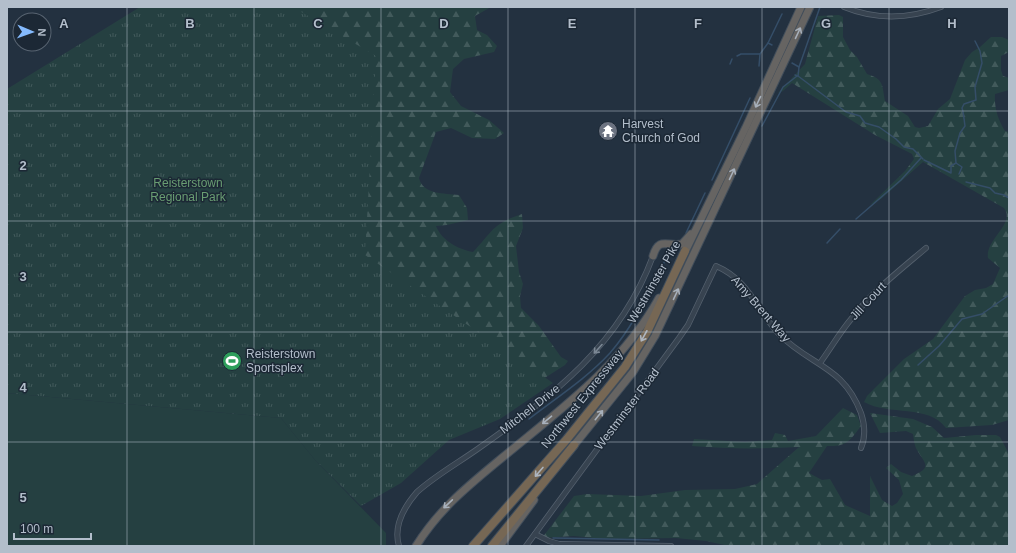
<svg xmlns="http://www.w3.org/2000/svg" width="1016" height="553" font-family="Arial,sans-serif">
<defs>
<pattern id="forest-firs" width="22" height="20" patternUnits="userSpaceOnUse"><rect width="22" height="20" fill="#254041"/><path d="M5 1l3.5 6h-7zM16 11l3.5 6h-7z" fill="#425a5b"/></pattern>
<pattern id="park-tufts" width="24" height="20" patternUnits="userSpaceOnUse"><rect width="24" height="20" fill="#254041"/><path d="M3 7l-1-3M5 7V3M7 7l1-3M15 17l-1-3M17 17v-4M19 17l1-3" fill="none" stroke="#425a5b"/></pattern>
</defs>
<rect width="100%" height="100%" fill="#233140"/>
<polygon fill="#254041" points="7,393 281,418 316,461 386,533 386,546 7,546"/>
<g fill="url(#forest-firs)">
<path d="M270,7H491L475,16L477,30L487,35L497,46L494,52L464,59L453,69L450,92L461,106L489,120L504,133L495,139L472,138L451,128L436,132L419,178C423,195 444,193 459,195L467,208L468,220L447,225L436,226C442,241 458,249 473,252C494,230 492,224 522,214L523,228L516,246L519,272L523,284L520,296L521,308L539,326L561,357L568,361L565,365L529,388L396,347Z"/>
<path d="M839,15L843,17V37L850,50L857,57L867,74C884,79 882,85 885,101L908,116L915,127L919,128L928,126L938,109L950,99L965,60L972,52L980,47L991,37H1002L1009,40V52L1001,56V70L1003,76L1009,78V90L995,94C994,107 998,120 1005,131L1009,132V420L992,425L946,428C929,404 889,416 864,402L867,396L904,359L933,339L965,296L975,290L986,288L993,284L1000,268L988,258C985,239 1016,224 1004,208L923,162L881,199L870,205L905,171L914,159L912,154L875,135L792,83L783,91L778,93L805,64L818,16Z"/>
<path d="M843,408L857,415L861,426C850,441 846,447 827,446L809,473L822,480L830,479L845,505L870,516V476L882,500L892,506L897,503L903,494L899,480L886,468L891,464L901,472L912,476C933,467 925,464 917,450C914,445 914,439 913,434L906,431L880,433L870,413L913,419L932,427L944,438L976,435H996L1000,437L1009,454V546H729L706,541L676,538L603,539L574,536L542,538L574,496L587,494L641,496L685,490L735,489L757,484L799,447C763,449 728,449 692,446L694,439L745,442L772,440L775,433L785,435L788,441L816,436Z"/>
</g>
<polygon fill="url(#park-tufts)" points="140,7 293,7 376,56 365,255 553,383 500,419 449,440 401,483 361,506 316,461 281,418 7,393 7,89"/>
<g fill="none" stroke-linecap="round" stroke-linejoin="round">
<g stroke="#354e68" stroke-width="1.5">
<polyline points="768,43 772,45"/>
<polyline points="737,56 741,54 760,54"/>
<polyline points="792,63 799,67"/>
<polyline points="730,64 732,59"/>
<polyline points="759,66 760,54 768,43 782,14"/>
<polyline points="795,75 798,76 846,112 860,116 865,123 879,127 896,139 904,147 913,149 923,159"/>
<polyline points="798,76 799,67 820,7"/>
<polyline points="762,126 783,87 797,76"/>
<polyline points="924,160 951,173 951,166 956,163"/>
<path d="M959,174L962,167L956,163L955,151L960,133L965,126C964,120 964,114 962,108L964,104L976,100L975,87L982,63L980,51L975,41"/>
<polyline points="712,180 750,98"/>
<polyline points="966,182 990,188 995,193 1004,195 1009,198"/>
<polyline points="856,219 901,180 921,158"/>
<polyline points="686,233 705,193"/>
<polyline points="827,243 840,229"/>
<polyline points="918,365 939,346 962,319 982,314 1009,295"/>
<path d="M529,419C556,398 587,378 610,353C636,323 651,287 669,253"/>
<polyline points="553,538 659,540"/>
</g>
<g stroke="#55616e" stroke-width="6">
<g id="minor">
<path d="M844,7C876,20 909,19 941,7"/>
<path d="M820,363C831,348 840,332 852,318C873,291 900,270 926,248"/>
<polyline points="535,534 549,541 559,544 671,546"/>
<path d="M399,546C393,526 404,507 417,492C436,475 458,463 479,448C554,395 620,345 653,256"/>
<path d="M526,546L679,338L688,325L716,266C749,280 756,309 779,334C810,366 843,365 861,413C865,425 866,436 861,448"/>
</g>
</g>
<g stroke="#424e5b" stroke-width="9">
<g id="trunk">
<path d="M653,256C659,236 667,247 682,244L691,234"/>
<polyline points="683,256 746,127 801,7"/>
<polyline points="571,449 633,372 655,336 810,7"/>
<path d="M416,546C440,508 468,486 503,457C561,409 622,365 659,298"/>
<polyline points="500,546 534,500"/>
</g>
</g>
<g stroke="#424e5b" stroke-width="10">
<g id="motorway">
<polyline points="473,546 567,439 625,367 647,332 685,251"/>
<polyline points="492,546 574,445"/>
</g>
</g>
<use href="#minor" stroke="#374350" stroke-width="4.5"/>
<use href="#trunk" stroke="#666462" stroke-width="7"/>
<use href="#motorway" stroke="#766754" stroke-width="8"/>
</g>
<defs><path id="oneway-shaft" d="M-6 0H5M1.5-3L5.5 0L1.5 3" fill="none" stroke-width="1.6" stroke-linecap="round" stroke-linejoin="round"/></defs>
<g stroke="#a7b0bb">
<use href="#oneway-shaft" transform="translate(798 33) rotate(-65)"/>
<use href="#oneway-shaft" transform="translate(758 102) rotate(115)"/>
<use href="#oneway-shaft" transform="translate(732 174) rotate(-65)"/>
<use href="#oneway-shaft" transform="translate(676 294) rotate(-65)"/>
<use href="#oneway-shaft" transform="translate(599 415) rotate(-51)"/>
<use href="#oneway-shaft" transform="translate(547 420) rotate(140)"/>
<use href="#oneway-shaft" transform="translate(448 504) rotate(137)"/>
</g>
<g stroke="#adb5bf">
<use href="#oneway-shaft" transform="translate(644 336) rotate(119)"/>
<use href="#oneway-shaft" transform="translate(539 472) rotate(131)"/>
</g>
<use stroke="#7b8794" href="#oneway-shaft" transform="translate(598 349) rotate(132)"/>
<path fill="none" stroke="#b3becb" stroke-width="1" stroke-opacity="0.55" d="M127,7V546M254,7V546M381,7V546M508,7V546M635,7V546M762,7V546M889,7V546M7,111H1009M7,221H1009M7,332H1009M7,442H1009"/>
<defs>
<g id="temple-disc" transform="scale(1)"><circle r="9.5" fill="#6b7280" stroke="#1c2835"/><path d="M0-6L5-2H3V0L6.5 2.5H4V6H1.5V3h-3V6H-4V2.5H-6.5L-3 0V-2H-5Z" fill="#fff"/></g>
<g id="stadium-disc" transform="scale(1)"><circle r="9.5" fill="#2e9e5b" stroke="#1c2835"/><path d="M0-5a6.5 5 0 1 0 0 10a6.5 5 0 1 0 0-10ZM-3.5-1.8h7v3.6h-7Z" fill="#fff"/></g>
</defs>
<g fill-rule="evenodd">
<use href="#temple-disc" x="608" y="131"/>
<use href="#stadium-disc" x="232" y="361"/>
</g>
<g text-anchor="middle" stroke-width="3" stroke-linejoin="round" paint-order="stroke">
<g font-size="12" fill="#b3becb" stroke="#1c2835" text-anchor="start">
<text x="622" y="128">Harvest<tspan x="622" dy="14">Church of God</tspan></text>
<text x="246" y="358">Reisterstown<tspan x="246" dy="14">Sportsplex</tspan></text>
</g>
<g font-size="12" fill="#699d72" stroke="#1c2835">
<text x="188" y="187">Reisterstown<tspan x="188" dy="14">Regional Park</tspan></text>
</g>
<g font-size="12" fill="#b3becb" stroke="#1c2835">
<text transform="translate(654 282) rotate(-60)" y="4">Westminster Pike</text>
<text transform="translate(868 301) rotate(-47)" y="4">Jill Court</text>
<text transform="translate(761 309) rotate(49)" y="4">Amy Brent Way</text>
<text transform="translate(582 399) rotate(-51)" y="4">Northwest Expressway</text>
<text transform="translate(530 409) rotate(-38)" y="4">Mitchell Drive</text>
<text transform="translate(627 409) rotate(-53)" y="4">Westminster Road</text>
</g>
</g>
<g font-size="13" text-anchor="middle" font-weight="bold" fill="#b3becb" stroke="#1c2835" stroke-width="3" stroke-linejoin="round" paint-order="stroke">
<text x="64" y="28">A</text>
<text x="190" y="28">B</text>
<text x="318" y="28">C</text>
<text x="444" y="28">D</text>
<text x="572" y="28">E</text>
<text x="698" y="28">F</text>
<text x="826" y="28">G</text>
<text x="952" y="28">H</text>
<text x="23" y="170">2</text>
<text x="23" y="281">3</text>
<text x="23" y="392">4</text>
<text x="23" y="502">5</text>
</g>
<rect width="1016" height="553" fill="none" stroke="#b3becb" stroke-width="16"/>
<g transform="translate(32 32) rotate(92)"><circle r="19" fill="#1c2835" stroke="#586471"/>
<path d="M0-3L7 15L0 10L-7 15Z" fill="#85bbfe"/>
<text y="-6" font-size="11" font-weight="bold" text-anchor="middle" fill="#b3becb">N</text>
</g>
<path d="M14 533v6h77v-6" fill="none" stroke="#b3becb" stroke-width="2"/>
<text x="20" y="533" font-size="12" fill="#b3becb" stroke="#1c2835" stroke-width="3" paint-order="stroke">100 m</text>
</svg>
